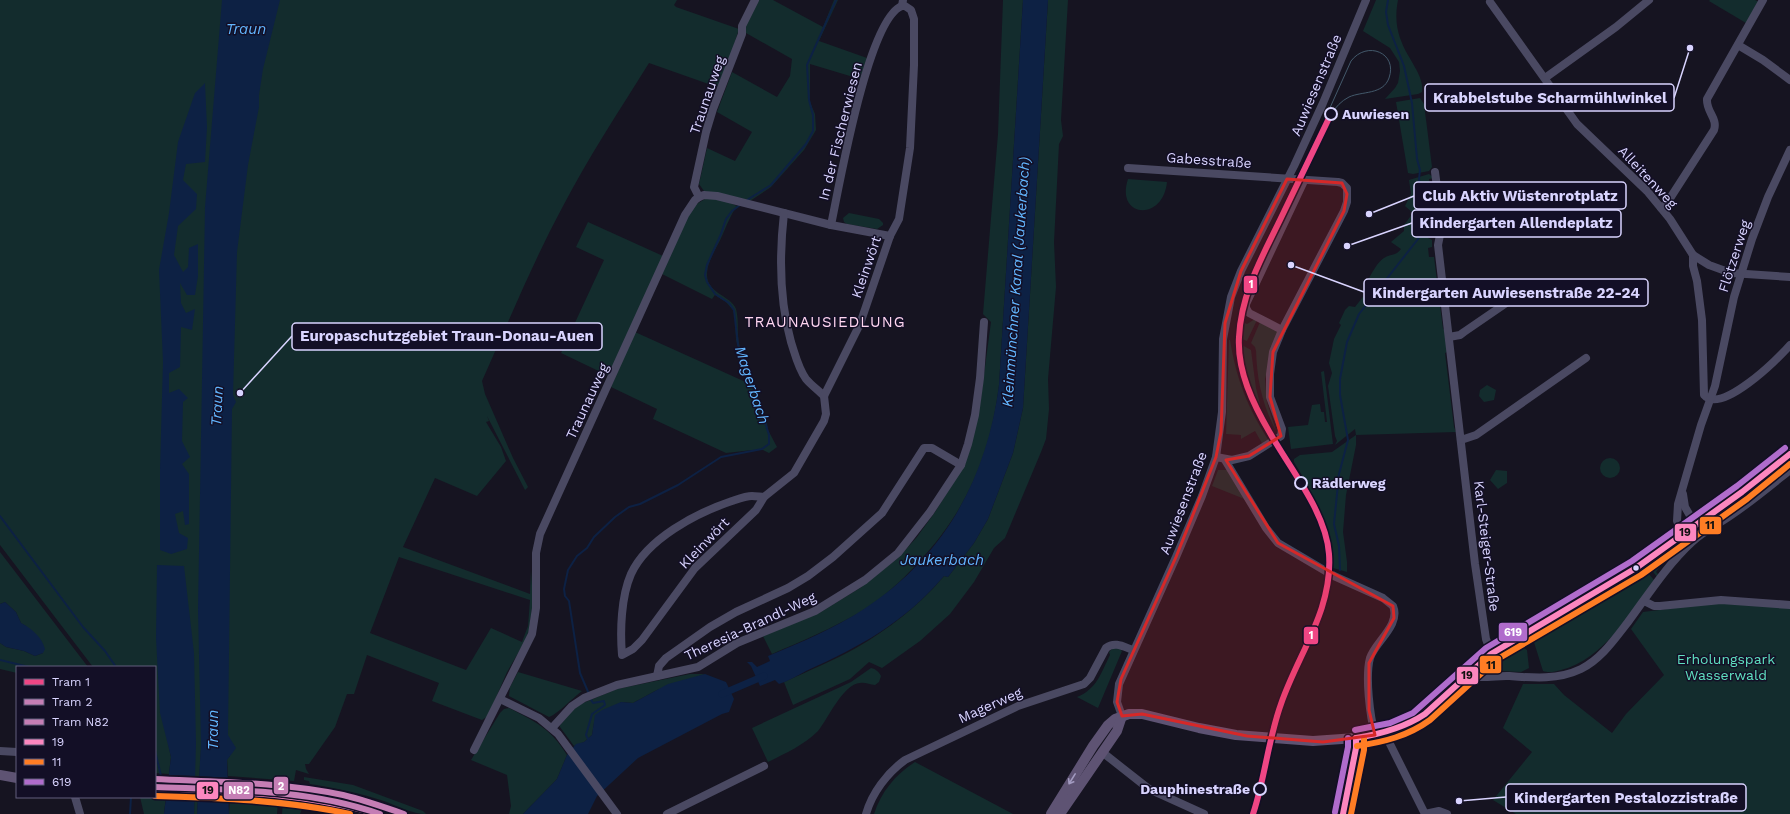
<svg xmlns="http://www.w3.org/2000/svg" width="1790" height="814" font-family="'Work Sans',sans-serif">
<rect width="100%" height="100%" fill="#161421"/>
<g fill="#132c2d" fill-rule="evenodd">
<path d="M0,0H677L674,5L676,7L739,29L728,64L717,87L649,63C619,111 588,158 562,208C532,264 508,323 482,381L485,394L513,458L528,487L525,490L487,416L489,421L486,422L501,447L506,461L477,496L435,478L403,547L530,594L531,570L533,601L529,630L524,643L507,672L488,716L482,720L432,701L439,683L367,655L354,694H347L335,727L309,764H305L306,769L309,774L296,770L294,781L228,776L227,759L230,756L201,750L197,814H194L195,749L168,743L171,757L169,774L155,773V667H93L0,545ZM399,557L530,600L528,626L522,642L491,628L466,670L370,633Z"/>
<polygon points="758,0 773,0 823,27 834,0 838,0 819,41 867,58 860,79 810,64 810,102 815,114 816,130 804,150 771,187 750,201 704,191 699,184 707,148 735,161 752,132 717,112 732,72 777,97 790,76 792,59 746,33 744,28"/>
<path d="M1003,0H1023L999,385C990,457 967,510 917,564C901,581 883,598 862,611C833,628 802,641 772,654L763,636L819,613L860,588L898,558L917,537L935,512L965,464L981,397L991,322L983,314L998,134Z"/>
<path d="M1048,0H1068L1061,120L1063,136L1059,144L1054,242L1056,287L1048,379L1049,409L1046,439L1041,452L1005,538L994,548L974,582L950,614L920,641L882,668L869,662L850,679L793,705L784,682C808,671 833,661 856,648C889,629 920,605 944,576L948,577L974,543L988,519L1013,453L1023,408Z"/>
<path d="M1376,0H1398C1395,15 1396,29 1402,43C1407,57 1425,77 1422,92L1418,94L1385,99L1395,88L1398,83L1400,71L1399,62L1390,48L1363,31Z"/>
<polygon points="1710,0 1755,0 1759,2 1746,23 1709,1"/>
<polygon points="1420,98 1424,104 1432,167 1429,171 1413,174 1408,173 1396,102"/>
<path d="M1429,174L1434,178L1429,179L1433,217L1438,218L1437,220H1433L1428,238L1432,240V247L1428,248L1429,257H1434L1443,329L1445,330L1447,352L1445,353L1454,427L1456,432L1356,435V445L1346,495L1343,532L1347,562V572L1333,568C1332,539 1322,513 1307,489L1309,487L1294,462V459L1300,455L1332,452L1356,435L1355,429L1335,445L1337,441L1335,436L1328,386L1332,373L1329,363L1334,339L1341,325L1339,323L1345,310L1349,306L1355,307L1370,288L1367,282C1370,276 1378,261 1384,258C1390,254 1396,256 1401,249L1391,242L1404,231V225L1413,213L1405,206L1411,194L1409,180Z"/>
<path d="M1128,179L1167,182C1163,222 1115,218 1128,179Z"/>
<path d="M705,199H721L737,206C730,216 727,225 722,236C717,248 708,259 707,273C706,294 731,295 736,309C739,320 737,332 739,343C744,370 757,397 767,423L768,430L777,447L769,453L763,450H753L726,453L653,419L657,409L611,387L635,332L750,384L736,340L735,318L733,310L726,302L715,295L712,299L662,274L687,218L695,205Z"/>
<polygon points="1455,204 1467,205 1469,216 1462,221 1450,215"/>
<polygon points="849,213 879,219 883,223 883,225 877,229 847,224 844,222 843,218"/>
<polygon points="588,222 663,256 609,376 561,353 604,260 576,247"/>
<polygon points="1255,319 1257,320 1247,341 1242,339 1242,322 1247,324"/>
<path d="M1260,322L1279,332L1265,379L1267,402L1276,431C1262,404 1257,380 1256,351L1255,347L1251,343Z"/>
<path d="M1229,340H1230C1237,381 1247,406 1269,441L1263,445L1255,431L1241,439V435L1226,434Z"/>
<path d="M1242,345L1251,350L1256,388L1261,408L1267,422C1253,397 1245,373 1242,345Z"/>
<polygon points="1324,371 1333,444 1291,449 1288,427 1308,425 1312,405 1320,404 1321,412 1324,412 1325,422 1327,422 1321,372"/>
<polygon points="1487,385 1496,390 1494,400 1484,402 1479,396 1480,390"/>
<circle cx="1610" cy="468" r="10"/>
<polygon points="1790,460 1790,463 1776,475 1776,477 1772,478 1751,494 1751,497 1747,498 1719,520 1717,517"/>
<polygon points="1218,470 1227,470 1247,500 1212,486"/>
<polygon points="1496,470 1507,471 1507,483 1498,489 1490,480"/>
<polygon points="1712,520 1714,522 1672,558 1669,555 1656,572 1659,575 1657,577 1649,566"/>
<path d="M0,552L88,667H17V673L0,669V643L6,647L24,651L35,656L43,653C36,638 35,631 21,623L16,612L5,602L0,604Z"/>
<path d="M1648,573L1654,580C1630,613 1603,660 1561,670C1555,672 1548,673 1543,671L1533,639L1535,635L1623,584H1628Z"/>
<polygon points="1714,603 1790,608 1790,814 1516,814 1493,800 1532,752 1503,728 1523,684 1554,684 1564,695 1612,733 1626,714 1664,675 1631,629 1643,612"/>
<polygon points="1520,645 1527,650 1529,668 1521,672 1500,671 1499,659 1501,657 1501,655"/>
<path d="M1113,648H1119L1122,651L1098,708L1077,697C1097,689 1101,673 1110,655L1109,652Z"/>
<path d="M871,668C876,669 879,672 881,676L879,682L875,685C870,685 865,682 860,683C843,684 828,719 818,731C804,745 786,753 768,762L752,728L851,682Z"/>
<path d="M518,672L582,691C574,697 555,716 549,717L509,696L510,687Z"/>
<polygon points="690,674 705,674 657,690 633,703 621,702 594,723 592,735 584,742 574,746 560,727 560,725 574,709 583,703 617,689"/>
<path d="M509,708C536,722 550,728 567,755L557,779L523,814H509L511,806L507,775L471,760L500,713L504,709Z"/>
<path d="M915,762L1013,814H874C881,792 895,775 915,762Z"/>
<path d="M304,777L353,785L423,811L426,814C412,814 398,806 384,801C360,793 335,788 310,784L309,781L304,780Z"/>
<polygon points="155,795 166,796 164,814 144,814 140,797 155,797"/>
<polygon points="230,799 278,801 277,814 229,814"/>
<polygon points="283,801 303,804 304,804 300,814 282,814"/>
</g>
<g fill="#0d2144">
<polygon points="222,0 280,0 263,69 259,95 259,107 248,165 237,252 233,395 236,402 232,409 228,735 236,748 227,760 229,814 197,814 201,744 198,610 205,207"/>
<path d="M1023,0H1048L1023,408L1013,453L988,519L974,543L948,577L944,576C904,623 861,646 806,671C797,676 788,681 779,684L775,680L760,686L751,666L747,662H752L757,667L770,661L768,656C800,643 835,628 864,609C944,557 987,478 999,385Z"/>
<polygon points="205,83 207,127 205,162 186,164 183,180 197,194 196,209 178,226 174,255 183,272 188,267 189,248 198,244 198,276 195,295 187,295 180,283 181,303 186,313 195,309 192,330 181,327 180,367 169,373 169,393 179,389 188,398 183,402 182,441 190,457 182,464 189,474 189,524 185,525 183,511 175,514 179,533 188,538 187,549 171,554 160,550 160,469 163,362 159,270 169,213 178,142 195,93"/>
<polygon points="157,565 184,566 194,653 196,743 194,814 164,814 171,757 160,713 156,638"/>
<path d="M5,602L16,612L21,623C31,628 42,637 45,649L43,653L35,656L24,651L6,647L0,643V604Z"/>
<polygon points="705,674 726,682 734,699 729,712 722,714 638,758 597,796 588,814 523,814 557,779 567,755 576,744 584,742 592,735 595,715 602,710 621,702 633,703 668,684"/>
</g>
<polygon fill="#161421" points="167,775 197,776 196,795 197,776 230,778 232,799 164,796"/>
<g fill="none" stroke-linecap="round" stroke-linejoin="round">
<g stroke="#0d2144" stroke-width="2">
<polyline points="747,200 771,185 806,144 813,131 813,115 809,100 807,65 836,0"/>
<polyline points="0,516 83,627 105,651 116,667"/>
<polyline points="1340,570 1339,546 1334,524 1339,474 1348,440 1340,395 1340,379 1347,342 1359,314 1418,239 1424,222 1419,179 1420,170 1417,159 1412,103 1404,66 1388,25 1386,12 1388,0"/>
<polyline points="0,660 29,667"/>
<polyline points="589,694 580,673 569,601 565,596 564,589 568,570 577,556 587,548 594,537 615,517 629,507 640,504 678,485 721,457 762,449 769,444 769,435 765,422 738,345 734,310 729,303 715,294 707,282 705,275 707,265 721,234 726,219 732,211 740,205"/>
<polyline points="589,741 586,735 592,714 605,705 604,701 593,703 590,698"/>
<polyline points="155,751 163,784"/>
<polyline points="130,814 131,797"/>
</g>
<polyline stroke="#0d2144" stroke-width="7" points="722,694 764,676"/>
<g stroke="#4a4962" stroke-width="8">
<path d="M1490,2L1577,124L1647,191L1670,219L1693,255V266L1697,281L1702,320L1704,395C1721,415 1778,359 1790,345"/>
<polyline points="1738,45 1763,60 1790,80"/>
<polyline points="1545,78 1616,27 1649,0"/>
<polyline points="1128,168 1338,182 1342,183 1347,188 1347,202 1344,211 1282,330 1273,352 1270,374 1270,397 1282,429 1281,436 1249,456 1232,460 1216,457"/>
<polyline points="1435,172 1442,225 1438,245 1475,564 1486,639 1495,663 1496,675"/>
<polyline points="699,197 704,195 717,196 831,225 890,236"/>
<path d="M1661,208L1667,203L1714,130C1718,118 1706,112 1707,99L1763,0"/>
<path d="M784,213C779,257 779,299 791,342C795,354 798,368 806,379C811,385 818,390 824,396"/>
<path d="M831,225C839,187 868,18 902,6"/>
<polyline points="1693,255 1709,265 1731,273 1790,277"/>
<polyline points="1282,330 1249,313 1246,308 1246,304 1304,181"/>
<polyline points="1449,337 1460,335 1464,332 1534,284"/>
<polyline points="1461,440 1476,435 1586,358"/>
<path d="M1225,460L1266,528L1278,543L1334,576L1383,598L1393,606C1401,625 1375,642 1370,658C1365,677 1370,716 1375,735"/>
<polyline points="1683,494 1685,507 1696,526"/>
<path d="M764,497C761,497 756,496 752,496C746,496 738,499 732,501C696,513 647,539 631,574C621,597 620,631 622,655L633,649L642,640L695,568L756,510L764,497L794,473L824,421L826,414L824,396L860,324L890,236L899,219L910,148L914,65V19L911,10L905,6H902L903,0"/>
<polyline points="1683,535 1677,521 1678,504 1701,425 1715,386 1734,297 1752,239 1768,197 1790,150"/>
<polyline points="1644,601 1654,606 1660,606 1721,600 1790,605"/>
<path d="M1468,674C1476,680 1499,675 1509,676C1534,678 1558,680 1581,669C1601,659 1614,640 1628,622C1648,595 1667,565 1692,542C1704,531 1717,525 1730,516C1751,502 1770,486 1790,470"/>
<polyline points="657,676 659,666 666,658 710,627 736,612 788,588 808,576 833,557 882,513 924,448 932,448 961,465"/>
<polyline points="500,699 539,718 558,734 617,814"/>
<polyline points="1122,716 1117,702 1119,684 1176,557 1202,496 1216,457 1222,412 1223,339 1231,297 1241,271 1294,166 1323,103 1366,0"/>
<polyline points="552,728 572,706 584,698 617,685 698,667 737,643 815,611 865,580 898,553 930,512 961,465 968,444 975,415 980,378 984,322"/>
<polyline points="1387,733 1390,744 1425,814"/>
<polyline points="474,750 532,634 536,608 536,553 540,534 685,215 695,200 699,197 694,187 706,132 713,109 742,34 742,26 755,0"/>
<polyline points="0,751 17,752"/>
<polyline points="1102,752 1149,789 1204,814"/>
<polyline points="75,797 80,814"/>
<polyline points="667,814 764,766"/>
<path d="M866,814C872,793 887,773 905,760L1018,706L1084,684L1090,678L1106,648C1115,641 1124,647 1133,650"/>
<polyline points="1343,814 1356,748 1356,738"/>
<polyline points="1425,814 1439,811 1447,814"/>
</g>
<g stroke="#5e5373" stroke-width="10">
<polyline points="0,775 17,778"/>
<path d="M155,788C230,791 307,790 378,814"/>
<polyline points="1051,814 1093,746 1108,725 1115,719 1129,714 1142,714 1199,728 1236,735 1313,741 1356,738 1387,733 1401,728 1425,714 1491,654 1636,568 1742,492 1790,454"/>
<polyline points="1060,814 1117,731 1122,716"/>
</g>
<path stroke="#43596b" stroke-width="1" d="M1307,159L1351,61C1367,40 1398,53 1389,78C1383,95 1362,91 1349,97C1341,101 1336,107 1331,114"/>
<g stroke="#130f26" stroke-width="9">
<g id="bus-1">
<path d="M1356,738C1381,734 1404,728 1425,714L1491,654L1636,568L1742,492L1790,454"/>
<path d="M155,788C231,791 305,793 378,814"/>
<polyline points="1343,814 1356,748 1356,738"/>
</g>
</g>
<g stroke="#130f26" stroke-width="9">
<g id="bus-2">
<path d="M1357,746C1384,742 1408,736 1430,720L1496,660L1641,575L1747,499L1790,464"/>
<path d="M155,796C220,798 285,800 350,814"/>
<polyline points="1351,814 1364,750 1364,738"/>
</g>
</g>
<g stroke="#130f26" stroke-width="9">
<g id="bus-3">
<polyline points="1355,730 1390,723 1413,713 1486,648 1632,561 1737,486 1785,448"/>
<polyline points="1335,812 1348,747 1348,738"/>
</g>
</g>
<use href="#bus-1" stroke="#fc87bf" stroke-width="6"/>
<use href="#bus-2" stroke="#ff7d24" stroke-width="6"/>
<use href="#bus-3" stroke="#b06ccc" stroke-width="6"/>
<g stroke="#130f26" stroke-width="9">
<path id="tram-1" d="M1253,814C1265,778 1268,740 1281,704C1298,654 1333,610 1329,554C1326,512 1290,469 1270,433C1253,404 1237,371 1239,337C1241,294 1262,257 1280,220C1297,185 1314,149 1331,114"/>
</g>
<g stroke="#130f26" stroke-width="9">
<path id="tram-2" d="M155,779C218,782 281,782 343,795C364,800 384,807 404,814"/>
</g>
<g stroke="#130f26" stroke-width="9">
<path id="tram-3" d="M155,787C230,790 309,789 380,814"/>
</g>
<use href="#tram-1" stroke="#ef4685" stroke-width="6"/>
<use href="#tram-2" stroke="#c57eb5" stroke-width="6"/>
<use href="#tram-3" stroke="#c57eb5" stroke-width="6"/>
</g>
<defs><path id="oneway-shaft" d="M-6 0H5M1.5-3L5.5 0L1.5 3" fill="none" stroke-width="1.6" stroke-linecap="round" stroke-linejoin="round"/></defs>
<use stroke="#a29ac0" href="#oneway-shaft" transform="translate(1072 779) rotate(122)"/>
<path fill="#d62828" fill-opacity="0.2" stroke="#d62828" stroke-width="3" stroke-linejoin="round" d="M1287,179L1342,183L1347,194L1344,211L1273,352L1270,397L1281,436L1249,456L1226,460L1278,543L1393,606L1394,618L1369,663V710L1375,735L1323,742L1247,736L1142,714L1122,716L1117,702L1121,679L1176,557L1216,457L1221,432L1225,323L1241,271Z"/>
<g fill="#130f26" stroke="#d9d4ff" stroke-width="2">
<circle cx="1331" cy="114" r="6"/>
<circle cx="1301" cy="483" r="6"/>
<circle cx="1260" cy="789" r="6"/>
</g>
<circle fill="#d9d4ff" stroke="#130f26" stroke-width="1.5" cx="1636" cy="568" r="3.5"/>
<g text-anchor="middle" stroke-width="3" stroke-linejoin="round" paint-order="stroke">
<g font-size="14" fill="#d9d4ff" stroke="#130f26">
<text transform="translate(1316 85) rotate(-67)" y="5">Auwiesenstraße</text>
<text transform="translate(707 95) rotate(-71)" y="5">Traunauweg</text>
<text transform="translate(840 131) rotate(-76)" y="5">In der Fischerwiesen</text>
<text transform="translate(1209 160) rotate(4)" y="5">Gabesstraße</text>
<text transform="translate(1648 177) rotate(47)" y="5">Alleitenweg</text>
<text transform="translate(1734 256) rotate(-72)" y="5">Flötzerweg</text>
<text transform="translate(866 267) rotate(-71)" y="5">Kleinwört</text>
<text transform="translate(587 401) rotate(-65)" y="5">Traunauweg</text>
<text transform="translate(1183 503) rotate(-69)" y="5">Auwiesenstraße</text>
<text transform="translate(704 543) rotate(-46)" y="5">Kleinwört</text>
<text transform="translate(1487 546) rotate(83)" y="5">Karl-Steiger-Straße</text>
<text transform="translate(750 626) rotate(-25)" y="5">Theresia-Brandl-Weg</text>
<text transform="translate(990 705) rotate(-24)" y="5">Magerweg</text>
</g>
<g font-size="14" font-weight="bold" fill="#d9d4ff" stroke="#130f26" text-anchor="start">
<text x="1342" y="119">Auwiesen</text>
<text x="1312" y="488">Rädlerweg</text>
<text x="1250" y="794" text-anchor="end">Dauphinestraße</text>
</g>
<g font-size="14" fill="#5fe0c0" stroke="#130f26">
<text x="1726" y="664">Erholungspark<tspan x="1726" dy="16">Wasserwald</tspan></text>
</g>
<g font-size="15" font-style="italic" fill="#62b6ff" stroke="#130f26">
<text x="246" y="34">Traun</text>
<text transform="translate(1016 282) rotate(-86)" y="5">Kleinmünchner Kanal (Jaukerbach)</text>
<text transform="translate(752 385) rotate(72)" y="5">Magerbach</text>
<text transform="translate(217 406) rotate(-87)" y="5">Traun</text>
<text x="942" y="565">Jaukerbach</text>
<text transform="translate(213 730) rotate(-90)" y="5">Traun</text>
</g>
<g font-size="15" letter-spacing="1" fill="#ffd6f0" stroke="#130f26">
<text x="825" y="327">TRAUNAUSIEDLUNG</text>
</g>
</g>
<path fill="none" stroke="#d9d4ff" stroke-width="1.5" d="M1690 48L1674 98M1369 214L1414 196M1347 246L1412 223M1291 265L1364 292M240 393L292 336M1459 801L1506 797"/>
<g fill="#d9d4ff" stroke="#130f26" stroke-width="1.5">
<circle cx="1690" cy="48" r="4"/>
<circle cx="1369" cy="214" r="4"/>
<circle cx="1347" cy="246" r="4"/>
<circle cx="1291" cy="265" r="4"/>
<circle cx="240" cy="393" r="4"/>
<circle cx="1459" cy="801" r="4"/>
</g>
<g fill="#130f26" stroke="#d9d4ff" stroke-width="1.5">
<rect x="1425" y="84" width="249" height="27" rx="4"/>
<rect x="1414" y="182" width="212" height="27" rx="4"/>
<rect x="1412" y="210" width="209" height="27" rx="4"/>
<rect x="1364" y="279" width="284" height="27" rx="4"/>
<rect x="292" y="323" width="310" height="27" rx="4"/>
<rect x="1506" y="784" width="240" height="27" rx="4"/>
</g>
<g font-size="15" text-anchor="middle" font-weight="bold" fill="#d9d4ff">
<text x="1550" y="103">Krabbelstube Scharmühlwinkel</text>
<text x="1520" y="201">Club Aktiv Wüstenrotplatz</text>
<text x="1516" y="228">Kindergarten Allendeplatz</text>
<text x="1506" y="298">Kindergarten Auwiesenstraße 22-24</text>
<text x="447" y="341">Europaschutzgebiet Traun-Donau-Auen</text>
<text x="1626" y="803">Kindergarten Pestalozzistraße</text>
</g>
<g stroke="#130f26" stroke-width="1.5">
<rect x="1243" y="275" width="15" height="19" rx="4" fill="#ef4685"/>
<rect x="1699" y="516" width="23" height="19" rx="4" fill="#ff7d24"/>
<rect x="1674" y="523" width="23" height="19" rx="4" fill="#fc87bf"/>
<rect x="1498" y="622" width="30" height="20" rx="4" fill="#b06ccc"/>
<rect x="1303" y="626" width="16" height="19" rx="4" fill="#ef4685"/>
<rect x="1479" y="655" width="23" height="19" rx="4" fill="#ff7d24"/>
<rect x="1456" y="666" width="23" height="19" rx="4" fill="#fc87bf"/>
<rect x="273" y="776" width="16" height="19" rx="4" fill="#c57eb5"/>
<rect x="196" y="781" width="23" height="19" rx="4" fill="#fc87bf"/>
<rect x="223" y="781" width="31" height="19" rx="4" fill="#c57eb5"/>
</g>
<g font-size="11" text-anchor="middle" font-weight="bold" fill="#fff">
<text x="1251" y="288">1</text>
<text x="1513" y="636">619</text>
<text x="1311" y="639">1</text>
<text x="281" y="790">2</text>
<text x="239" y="794">N82</text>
</g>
<g font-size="11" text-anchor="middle" font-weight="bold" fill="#111">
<text x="1710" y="529">11</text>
<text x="1685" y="536">19</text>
<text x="1491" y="669">11</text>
<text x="1467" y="679">19</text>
<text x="208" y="794">19</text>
</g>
<rect x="16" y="666" width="140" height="132" fill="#130f26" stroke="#625e7d"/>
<rect x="24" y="679" width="20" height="6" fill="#ef4685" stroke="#625e7d"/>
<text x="52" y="686" font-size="12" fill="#d9d4ff">Tram 1</text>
<rect x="24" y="699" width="20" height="6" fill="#c57eb5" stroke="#625e7d"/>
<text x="52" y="706" font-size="12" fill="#d9d4ff">Tram 2</text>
<rect x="24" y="719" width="20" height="6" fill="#c57eb5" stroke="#625e7d"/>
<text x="52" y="726" font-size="12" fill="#d9d4ff">Tram N82</text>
<rect x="24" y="739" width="20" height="6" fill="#fc87bf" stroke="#625e7d"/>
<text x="52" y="746" font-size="12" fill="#d9d4ff">19</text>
<rect x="24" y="759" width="20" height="6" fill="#ff7d24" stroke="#625e7d"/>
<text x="52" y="766" font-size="12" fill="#d9d4ff">11</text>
<rect x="24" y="779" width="20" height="6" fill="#b06ccc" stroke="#625e7d"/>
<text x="52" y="786" font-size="12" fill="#d9d4ff">619</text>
</svg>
